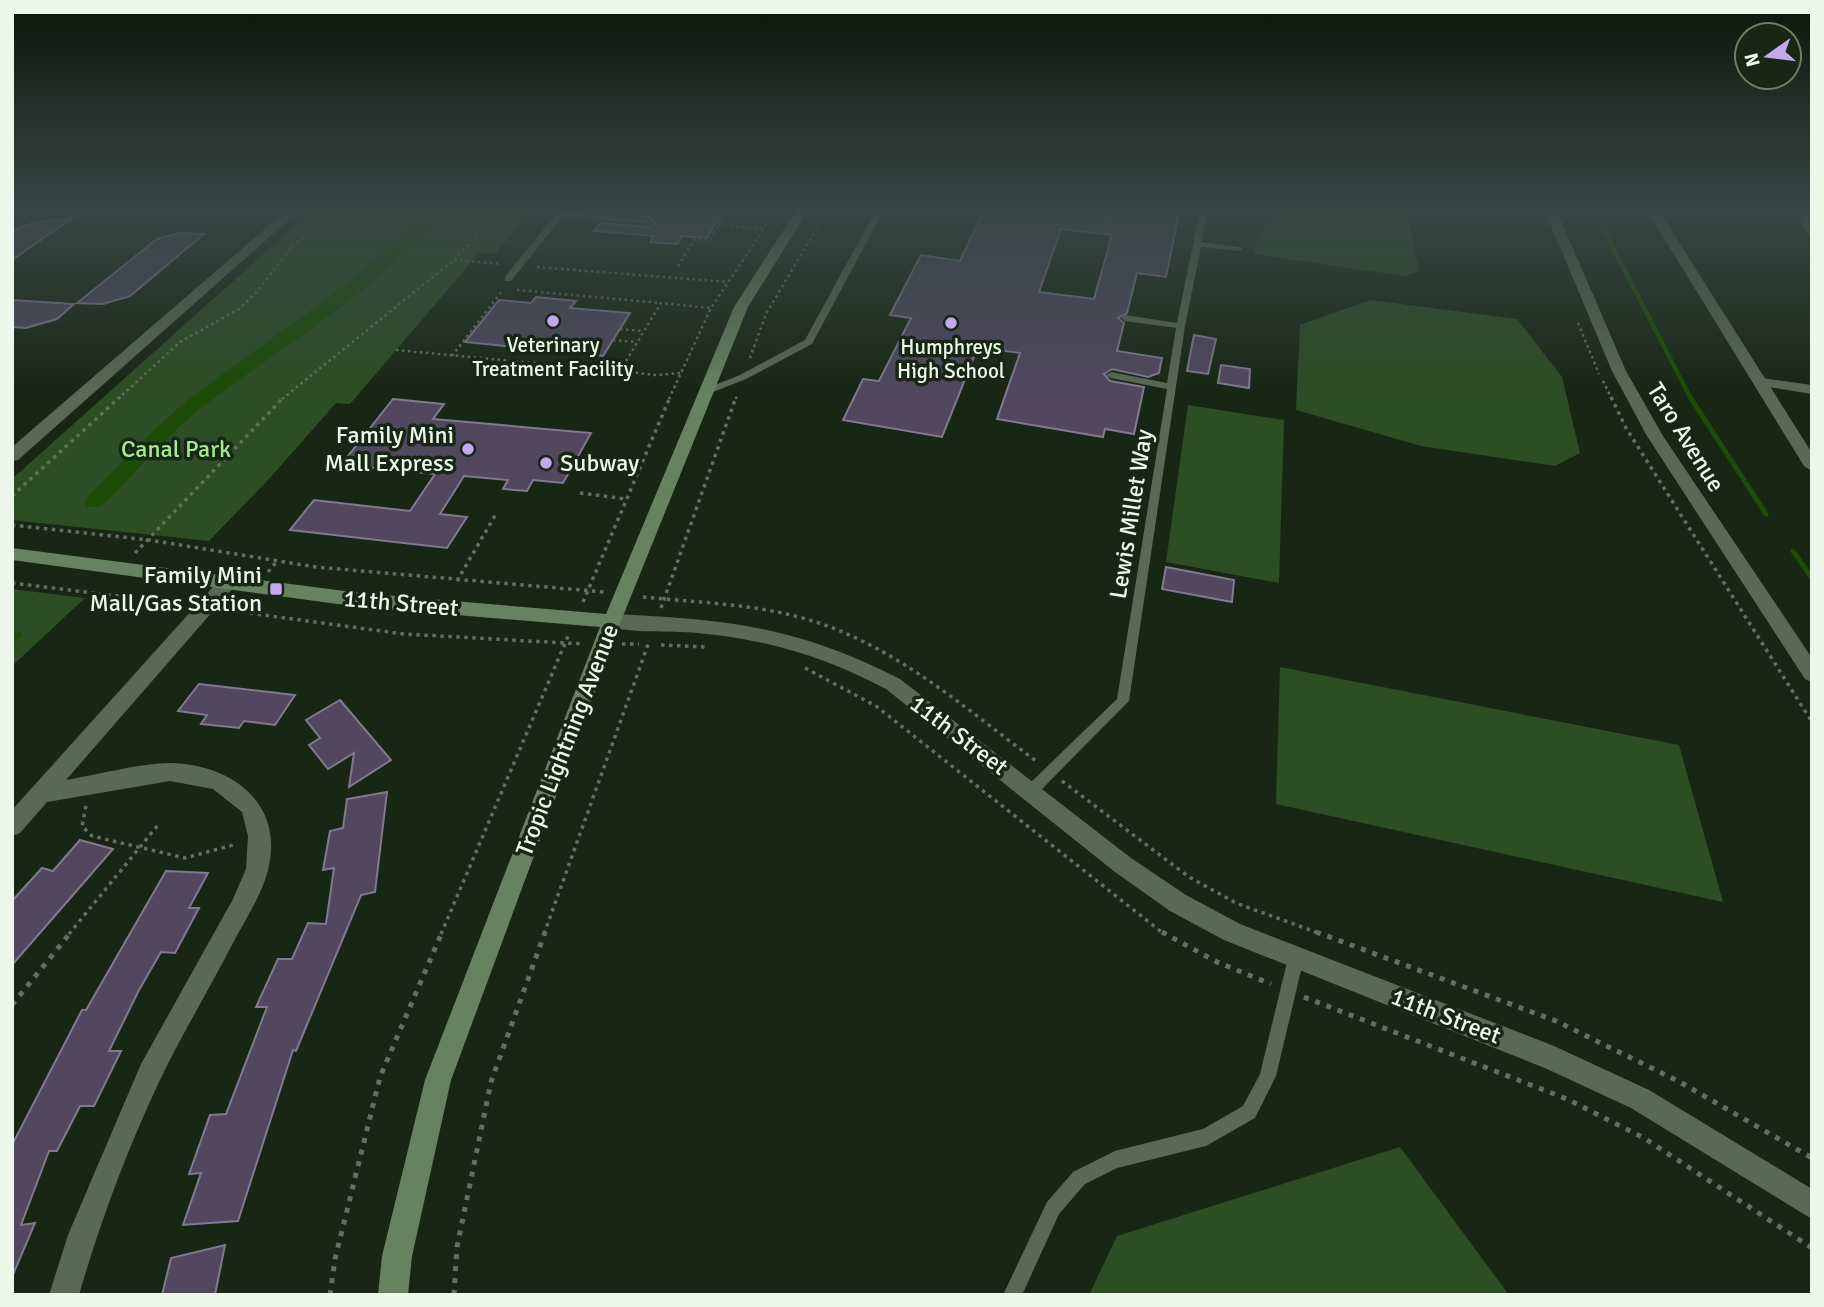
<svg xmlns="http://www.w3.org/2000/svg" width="1824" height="1307" font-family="Signika,sans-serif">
<rect width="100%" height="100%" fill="#182714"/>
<g fill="#2d4d24">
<polygon points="314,209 532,209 495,254 479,253 350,404 336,403 269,479 209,541 12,520 12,479"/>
<path d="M1295,209H1407L1419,271L1405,276L1254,254C1258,228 1269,217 1295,209Z"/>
<polygon points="1370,300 1517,319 1562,377 1580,453 1555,466 1421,446 1296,410 1300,325"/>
<polygon points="1188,405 1284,420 1279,583 1166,562"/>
<polygon points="12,589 85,598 12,666"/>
<polygon points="1280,667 1679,745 1723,902 1276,804"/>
<polygon points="1400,1147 1509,1295 1089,1295 1117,1236"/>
</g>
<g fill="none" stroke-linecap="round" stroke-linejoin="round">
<polyline stroke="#1c4c08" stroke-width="4.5" points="1593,209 1691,399"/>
<g stroke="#1c4c08" stroke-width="5">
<polyline points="1690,397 1766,514"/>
<polyline points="1793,551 1812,578"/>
<polyline points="12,636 19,634"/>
</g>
<polyline stroke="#1c4c08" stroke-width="7" points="12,636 17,635"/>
<path fill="#1c4c08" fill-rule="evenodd" d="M429,209H444C382,290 284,344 204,406C167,434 135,474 101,507H87L84,502L87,497C121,465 154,427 191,398C272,336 358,283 429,209Z"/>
</g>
<g fill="#51485f" stroke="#827892" stroke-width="2" fill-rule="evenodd">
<polygon points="610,209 724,209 707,238 682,236 677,244 650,242 653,236 594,231 600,223 649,227 655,223 649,217 607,213"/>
<path d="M984,209H1052L1112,217L1115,209H1180L1166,277L1137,273L1127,313L1118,318L1124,323L1117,351L1162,358L1159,373L1148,377L1112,369L1104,374L1110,381L1144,387L1134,434L1105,429L1103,437L997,419L1020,353L978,347L942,437L843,420L863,379L879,381L911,318L890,315L921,255L960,261ZM1061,229L1112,235L1094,299L1039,292Z"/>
<polygon points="74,217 12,260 12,231 29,224"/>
<polygon points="180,233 204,234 130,296 103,304 77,303 157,239"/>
<polygon points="536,297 576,301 570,308 630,313 603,356 465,342 499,300 531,303"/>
<polygon points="12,300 74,304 57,319 26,328 12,327"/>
<polygon points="1194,335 1216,339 1208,374 1187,371"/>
<polygon points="1221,365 1250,369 1249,388 1218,383"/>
<polygon points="393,399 444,404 433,419 591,433 563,483 533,480 527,491 503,489 508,480 464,476 440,514 467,517 447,548 290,530 314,500 410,511 435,474 341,465"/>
<polygon points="1166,567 1234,580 1232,602 1162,589"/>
<polygon points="199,684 295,695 275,725 244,721 239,728 201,724 207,715 178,711"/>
<polygon points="340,700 391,760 349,787 354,753 328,769 309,745 320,738 306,720"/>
<polygon points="387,792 375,892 361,895 296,1051 293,1050 238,1221 183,1225 201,1173 189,1174 210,1115 226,1114 267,1007 256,1007 278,959 292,959 308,923 326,924 334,868 323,870 330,831 343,828 347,799"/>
<polygon points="80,840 113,849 12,965 12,901 42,868 53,871"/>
<polygon points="166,871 208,873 189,908 199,908 175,953 161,952 139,990 109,1051 121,1051 94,1106 80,1106 57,1151 49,1151 21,1225 35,1223 12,1277 12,1145 82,1010 86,1010"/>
<polygon points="225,1245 215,1295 162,1295 171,1258"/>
</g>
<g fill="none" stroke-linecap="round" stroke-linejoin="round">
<g stroke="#62705f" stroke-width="2.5" stroke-dasharray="2.5 3.5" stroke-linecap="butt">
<polyline points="718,225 764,229"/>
<polyline points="454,260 501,264"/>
<polyline points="678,266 695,239 710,240 728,209"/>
<polyline points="537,267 728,282"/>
<polyline points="517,290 661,303"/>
<polyline points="1578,323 1599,374"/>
<polyline points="620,329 644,331"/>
<polyline points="613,340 637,342"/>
<polyline points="396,350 620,371"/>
<polyline points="452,356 502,291"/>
<polyline points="750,358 766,314 828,209"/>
<polyline points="680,373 655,375 620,371 661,303 711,308"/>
<polyline points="1603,381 1612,399"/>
<polyline points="118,399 180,342 239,309 256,293 292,247 337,209"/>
<polyline points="282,399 454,260 472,241 492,209"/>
<polyline points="669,399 711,308 777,209"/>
<polyline points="736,399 737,395"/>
</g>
<g stroke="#62705f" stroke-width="3.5" stroke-dasharray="3.5 4.5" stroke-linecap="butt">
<polyline points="1611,397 1626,428 1812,722"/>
<polyline points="580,493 626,499"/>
<polyline points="12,496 120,397"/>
<polyline points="12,525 149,540 316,567 604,592"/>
<polyline points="135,553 284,397"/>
<polyline points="268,572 278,560"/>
<polyline points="457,581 497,512"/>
<polyline points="12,583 183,604"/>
<path d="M643,597C702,603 765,604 822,624C902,652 969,711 1036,761"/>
<polyline points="583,602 670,397"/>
<polyline points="661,608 736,397"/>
<polyline points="226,610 404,634 583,644"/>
<polyline points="622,644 639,644"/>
<polyline points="661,645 706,647"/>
<polyline points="805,668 876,706 1164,934"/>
<polyline points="1062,781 1189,877 1236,903 1321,934"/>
<polyline points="86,806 82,826 92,836 185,858 237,844"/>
<polyline points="69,934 158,825"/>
<polyline points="441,934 569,634"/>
<polyline points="544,934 649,642"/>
</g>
<g stroke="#62705f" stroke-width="5" stroke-dasharray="5 7" stroke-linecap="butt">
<polyline points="1162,932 1217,962 1271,984"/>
<polyline points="1316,932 1556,1021 1678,1081 1812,1158"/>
<polyline points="1304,997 1567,1099 1644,1138 1812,1248"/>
<polyline points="12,1005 71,932"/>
<polyline points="330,1295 335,1259 380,1077 442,932"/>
<polyline points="454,1295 457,1247 491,1082 545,932"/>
</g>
<g fill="#586a53" fill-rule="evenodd">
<polygon points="542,209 649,220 653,222 649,224 562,217 511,281 505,281 505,277 554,216 540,215 539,213"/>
<polygon points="867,209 875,209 880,217 812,344 746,379 708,394 702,394 702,390 740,375 805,340 872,217"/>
<polygon points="1200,209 1208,209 1202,242 1239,247 1243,249 1239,251 1201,247 1185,326 1129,701 1037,794 1032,796 1027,794 1025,790 1027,786 1117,699 1167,389 1111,378 1106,375 1111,372 1167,383 1176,328 1125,321 1121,318 1125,315 1177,323"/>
<polygon points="1296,951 1301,953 1304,958 1276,1076 1255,1118 1206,1146 1117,1168 1085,1184 1059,1214 1022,1295 1003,1295 1047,1202 1073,1172 1115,1151 1203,1129 1243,1106 1260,1074 1288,958 1291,953"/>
</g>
<g fill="#586a53" fill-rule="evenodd">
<polygon points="265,209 298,209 299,211 293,215"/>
<polygon points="1796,209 1808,209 1812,217 1812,236 1806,232"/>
<polygon points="1761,378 1812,385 1812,394 1756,385 1754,382"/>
<path d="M227,576L233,578L236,583L233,588L66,780C96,775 141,763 170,763C231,764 285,803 268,870C262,894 246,919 234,941C210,988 182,1034 159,1082C127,1150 100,1222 79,1295H49L68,1235L141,1064L233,899L246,869L248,836L242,812L213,789L170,781L47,802L20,833L12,836V810L221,578Z"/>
</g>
<g fill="#586a53" fill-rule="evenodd">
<polygon points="288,209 301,209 18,460 12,461 12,447"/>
<polygon points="1544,209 1556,209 1626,371 1663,436 1812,658 1812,682 1805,679 1647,436 1612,371"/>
<polygon points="1646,209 1658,209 1812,453 1812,471 1804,466"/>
<path d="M612,614C725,619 797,626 900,679L1131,858L1186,895L1240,924L1554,1046L1649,1090L1812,1189V1219L1631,1108L1547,1069L1224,940L1170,911L1115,872L886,689C825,657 766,639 697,633C668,630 633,634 605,626L603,621L605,616Z"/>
</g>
<polygon fill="#678260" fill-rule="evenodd" points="797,209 809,209 748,307 621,621 451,1080 412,1256 408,1295 378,1295 382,1256 425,1080 600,627 360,607 12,560 12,548 360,593 606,614 734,307"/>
</g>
<linearGradient id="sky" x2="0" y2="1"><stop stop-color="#0d150b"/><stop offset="0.53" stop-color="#374745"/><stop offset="1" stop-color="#374745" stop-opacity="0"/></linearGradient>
<rect width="1824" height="392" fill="url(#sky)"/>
<g fill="#c4a7f1" stroke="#182714" stroke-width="2.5">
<circle cx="553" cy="321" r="7"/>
<circle cx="951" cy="323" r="7"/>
<circle cx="468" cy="449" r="7"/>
<circle cx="546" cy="463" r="7"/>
<rect x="269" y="582" width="14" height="14" rx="3.5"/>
</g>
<g text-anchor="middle" stroke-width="7" stroke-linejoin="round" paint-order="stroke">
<g font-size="21" fill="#edf7ea" stroke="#182714">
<text x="553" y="352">Veterinary<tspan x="553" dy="24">Treatment Facility</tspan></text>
<text x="951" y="354">Humphreys<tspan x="951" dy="24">High School</tspan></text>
</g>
<g font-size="24" fill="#edf7ea" stroke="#182714" text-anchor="end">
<text x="454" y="443">Family Mini<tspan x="454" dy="28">Mall Express</tspan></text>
<text x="560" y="471" text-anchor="start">Subway</text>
<text x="262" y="583">Family Mini<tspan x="262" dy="28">Mall/Gas Station</tspan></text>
</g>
<g font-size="24" fill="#edf7ea" stroke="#182714">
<text transform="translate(1686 437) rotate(58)" y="8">Taro Avenue</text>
<text transform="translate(1131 514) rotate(-81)" y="8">Lewis Millet Way</text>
<text transform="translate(401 603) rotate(5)" y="8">11th Street</text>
<text transform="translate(959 735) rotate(37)" y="8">11th Street</text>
<text transform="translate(567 740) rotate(-69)" y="8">Tropic Lightning Avenue</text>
<text transform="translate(1446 1016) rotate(21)" y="8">11th Street</text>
</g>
<g font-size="24" fill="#a6eb92" stroke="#182714">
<text x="176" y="457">Canal Park</text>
</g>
</g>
<rect width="1824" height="1307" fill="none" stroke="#edf7ea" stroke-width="28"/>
<g transform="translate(1768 56) rotate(256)"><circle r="33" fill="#182714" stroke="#6d7a6a" stroke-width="2"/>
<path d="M0-5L12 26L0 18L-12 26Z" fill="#c4a7f1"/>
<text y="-10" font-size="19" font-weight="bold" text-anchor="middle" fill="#edf7ea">N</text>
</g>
</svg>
